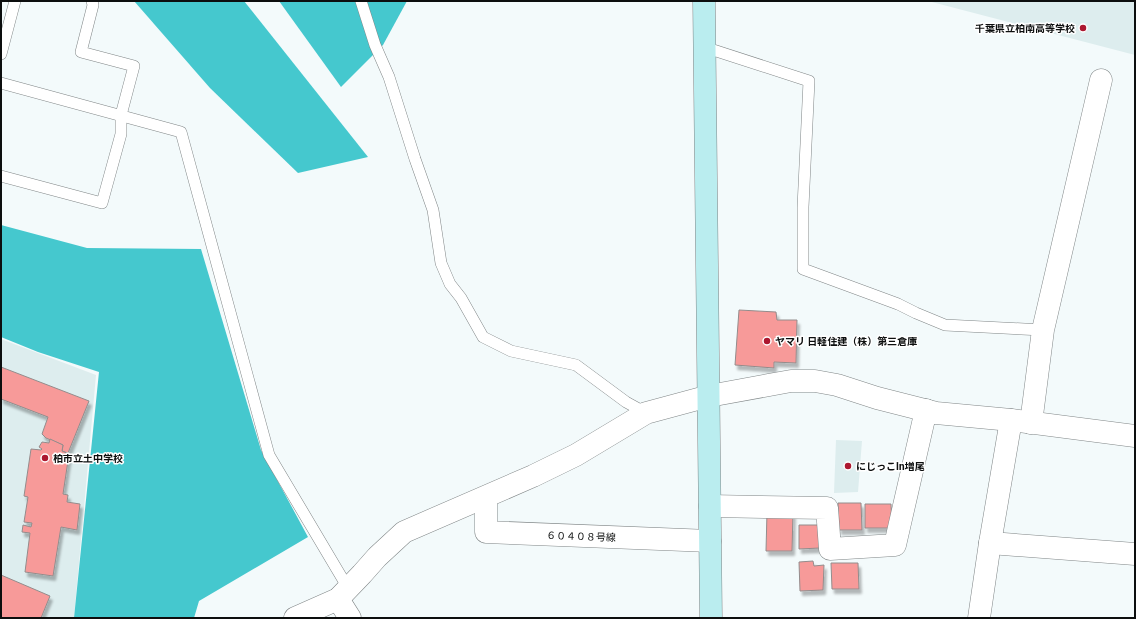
<svg xmlns="http://www.w3.org/2000/svg" width="1136" height="619" font-family="'IBM Plex Sans','Noto Sans JP',sans-serif">
<defs>
<filter id="shadow"><feDropShadow dx="2.5" dy="4.5" stdDeviation="1" flood-color="#0004"/></filter>
</defs>
<rect width="100%" height="100%" fill="#f3fafb"/>
<g fill="#ddedee">
<polygon points="928,1 1135,1 1135,55"/>
<polygon points="1,339 96,375 74,618 1,618"/>
<polygon points="836,440 862,441 858,492 834,493"/>
</g>
<g fill="#45c8ce">
<polygon points="134,1 244,1 368,157 298,173 210,88"/>
<polygon points="279,1 407,1 383,45 341,87"/>
<polygon points="1,225 87,248 201,249 261,450 308,537 199,601 194,618 74,618 99,372 38,352 1,337"/>
</g>
<g fill="#f79a99" stroke="#938c8c" filter="url(#shadow)">
<polygon points="739,310 776,312 777,320 797,320 796,363 774,362 774,368 735,365"/>
<polygon points="1,367 89,401 68,453 62,451 63,445 46,438 42,434 48,417 1,399"/>
<polygon points="50,439 63,445 62,451 69,454 63,494 68,495 67,502 80,504 77,530 61,527 53,576 25,572 30,533 22,532 23,525 31,527 32,523 24,522 28,497 24,496 31,449 41,450 42,449 39,447 42,442 49,443"/>
<polygon points="838,503 861,503 862,530 839,530"/>
<polygon points="865,504 891,504 892,528 865,528"/>
<polygon points="767,512 793,512 792,551 766,551"/>
<polygon points="799,525 819,525 820,548 799,549"/>
<polygon points="813,561 814,566 824,565 823,590 800,591 799,562"/>
<polygon points="831,563 858,563 859,589 832,589"/>
<polygon points="1,575 50,596 41,618 1,618"/>
</g>
<g fill="none" stroke-linecap="round" stroke-linejoin="round">
<g stroke="#808687" stroke-width="12">
<g id="lane">
<polyline points="361,1 375,45 389,77 415,159 433,210 441,263 450,284 461,298 483,337 511,351 576,365 626,402 646,413"/>
<polyline points="704,47 809,81 803,207 803,269 898,304 916,313 945,325 1043,330"/>
<polyline points="1,54 15,1"/>
<polyline points="1,83 181,132 269,455 348,588"/>
<polyline points="1,176 102,203 121,134 121,115 134,66 81,52 93,5 92,1"/>
</g>
</g>
<g stroke="#808687" stroke-width="23">
<g id="street">
<polyline points="1031,423 1043,330 1101,80"/>
<polyline points="486,498 486,532 710,541"/>
<polyline points="710,506 827,508 830,549 895,545 926,410"/>
<polyline points="990,543 1135,554"/>
<polyline points="338,599 350,618"/>
<polyline points="295,618 338,599 362,574 377,557 404,532 533,476 576,455 646,413 709,396 791,381 815,381 837,385 877,398 936,413 1011,420 1135,436"/>
<polyline points="979,618 990,543 1011,420"/>
</g>
</g>
<g stroke="#808687" stroke-width="23">
<polyline id="secondary" points="704,1 711,618"/>
</g>
<use href="#lane" stroke="#fff" stroke-width="11"/>
<use href="#street" stroke="#fff" stroke-width="22"/>
<use href="#secondary" stroke="#baedef" stroke-width="22"/>
</g>
<g fill="#ac172f" stroke="#fff" stroke-width="1.5">
<circle cx="1083" cy="28" r="4"/>
<circle cx="767" cy="341" r="4"/>
<circle cx="45" cy="458" r="4"/>
<circle cx="848" cy="466" r="4"/>
</g>
<g text-anchor="middle" stroke-width="3" stroke-linejoin="round" paint-order="stroke">
<g font-size="10" font-weight="bold" fill="#0c0e0e" stroke="#fff" text-anchor="start">
<text x="1075" y="32" text-anchor="end">千葉県立柏南高等学校</text>
<text x="775" y="345">ヤマリ 日軽住建（株）第三倉庫</text>
<text x="53" y="462">柏市立土中学校</text>
<text x="856" y="470">にじっこin増尾</text>
</g>
<g font-size="10" fill="#0c0e0e" stroke="#fff">
<text transform="translate(581 536) rotate(2)" y="4">６０４０８号線</text>
</g>
</g>
<rect width="1136" height="619" fill="none" stroke="#0c0e0e" stroke-width="4"/>
</svg>
